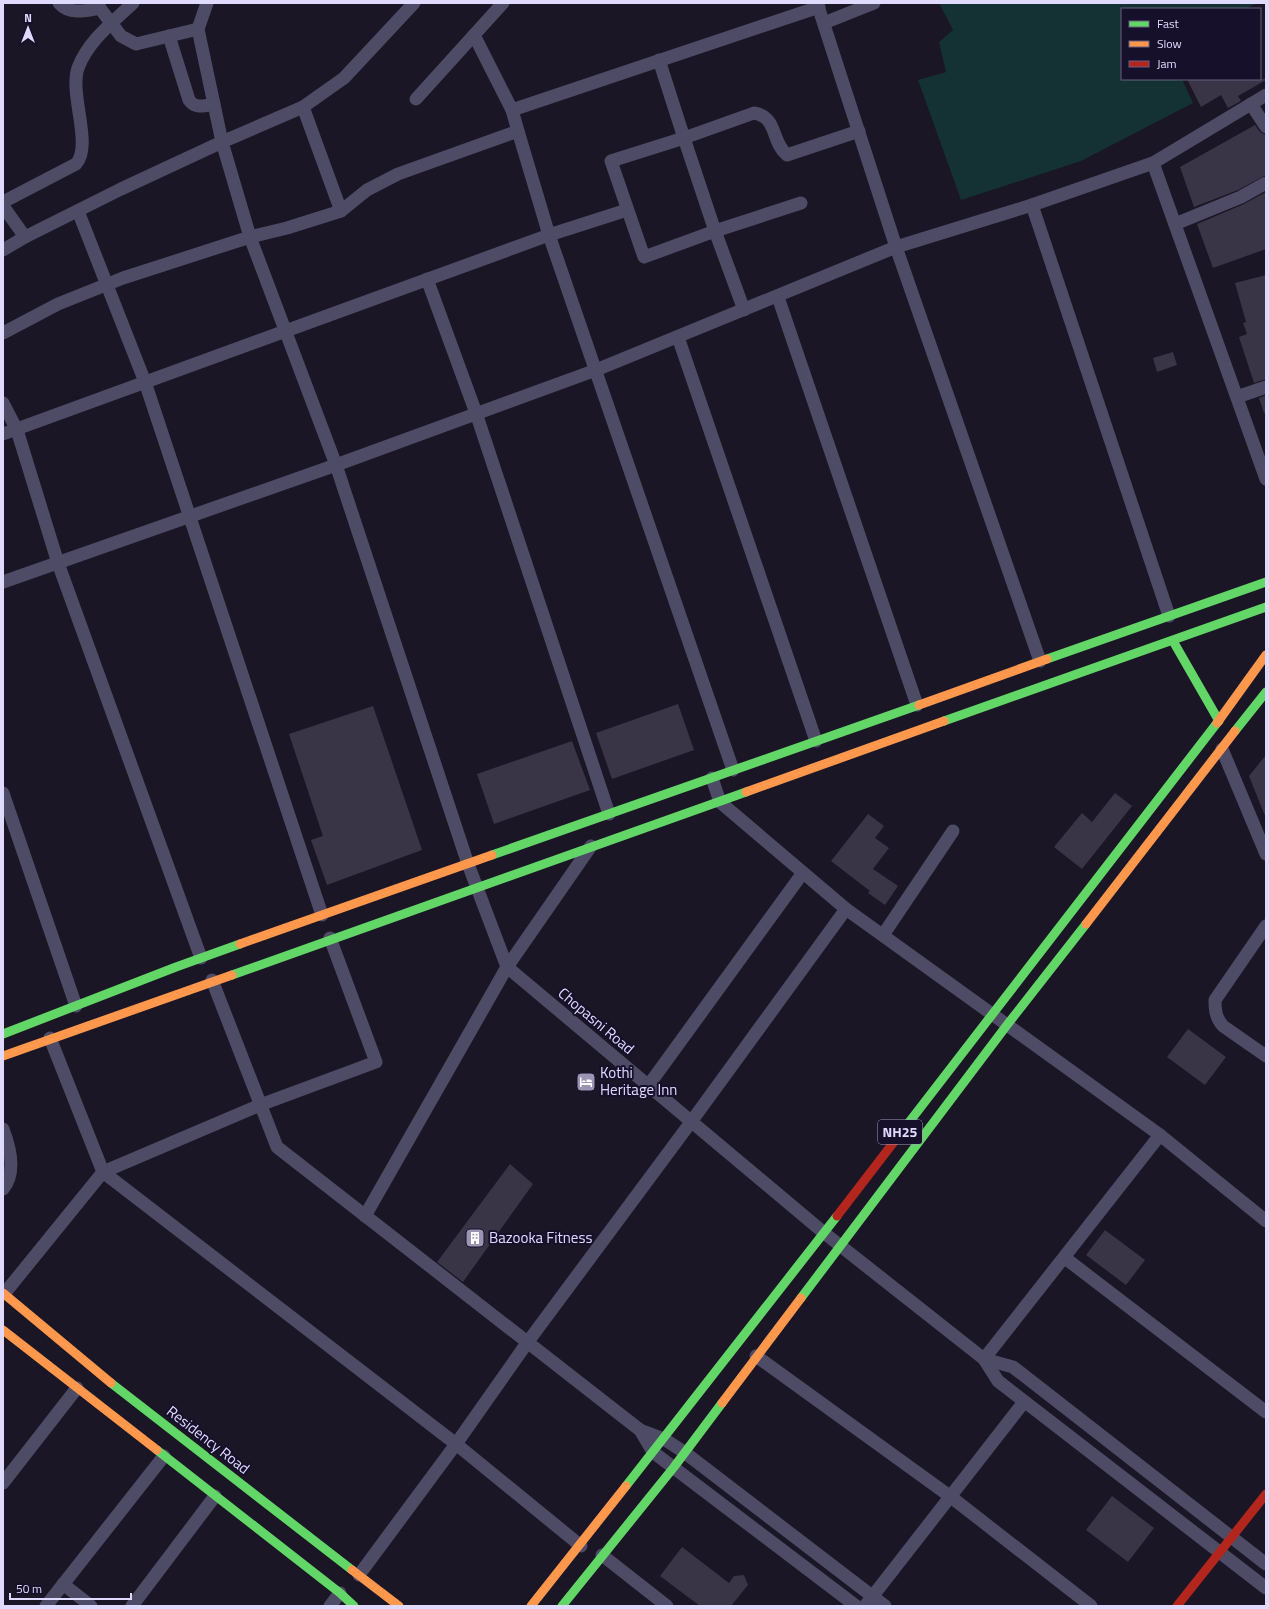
<svg xmlns="http://www.w3.org/2000/svg" width="1269" height="1609" font-family="'Titillium Web',sans-serif">
<rect width="100%" height="100%" fill="#1a1625"/>
<polygon fill="#143133" points="939,3 1257,3 1245,9 1122,9 1122,79 1182,79 1193,103 1081,161 961,200 918,80 946,72 939,42 953,30"/>
<g fill="#393446">
<polygon points="1187,79 1266,79 1266,80 1238,96 1241,101 1228,108 1221,95 1201,107"/>
<polygon points="1255,125 1260,132 1266,135 1266,175 1238,190 1194,207 1180,167"/>
<polygon points="1266,192 1266,249 1213,268 1197,224 1244,204"/>
<polygon points="1266,275 1266,379 1254,383 1239,337 1247,334 1243,323 1246,322 1235,283"/>
<polygon points="1173,352 1177,365 1157,372 1153,358"/>
<polygon points="1266,395 1266,412 1264,413 1259,398"/>
<polygon points="678,704 694,750 612,779 596,733"/>
<polygon points="373,706 422,850 327,885 311,840 323,836 289,734"/>
<polygon points="572,741 590,790 494,824 477,774"/>
<polygon points="1266,755 1266,816 1265,816 1249,776"/>
<polygon points="1115,793 1132,806 1082,869 1054,847 1082,813 1092,822"/>
<polygon points="868,814 884,826 875,838 889,848 873,869 898,886 885,905 868,893 870,891 831,861"/>
<polygon points="1188,1029 1226,1057 1205,1085 1167,1057"/>
<polygon points="510,1164 533,1184 463,1282 437,1262"/>
<polygon points="1105,1230 1145,1260 1126,1285 1086,1255"/>
<polygon points="1112,1496 1154,1528 1128,1562 1086,1530"/>
<polygon points="682,1547 729,1583 734,1576 744,1575 748,1585 731,1606 700,1606 660,1576"/>
</g>
<g fill="none" stroke-linecap="round" stroke-linejoin="round">
<g stroke="#4d4b66" stroke-width="13">
<path d="M59,3C70,15 85,11 100,8"/>
<polyline points="96,3 121,36 136,44 198,29"/>
<polyline points="207,3 198,29 222,142 250,237 336,465 468,864 507,967 823,1232 984,1359 998,1381 1266,1588"/>
<polyline points="503,3 474,35 512,110"/>
<polyline points="817,3 896,247 1040,661"/>
<polyline points="824,23 874,3"/>
<path d="M169,36L189,100C195,109 204,106 214,104"/>
<polyline points="659,60 684,138 611,161 644,257 715,231 744,310"/>
<polyline points="416,99 474,35"/>
<polyline points="1251,104 1266,127"/>
<polyline points="303,107 341,211"/>
<polyline points="518,131 549,235 733,770"/>
<polyline points="1153,163 1266,479"/>
<path d="M3,202L76,164C93,145 69,94 78,68C88,41 113,22 133,3"/>
<path d="M801,203L715,231L684,138L754,113C778,117 771,142 787,155L859,131"/>
<polyline points="1032,205 1169,616"/>
<polyline points="3,206 25,237"/>
<polyline points="78,211 145,382 322,915"/>
<polyline points="1175,224 1241,197 1266,183"/>
<polyline points="3,250 25,237 121,189 222,142 303,107 344,78 414,3"/>
<polyline points="427,279 476,413 609,814"/>
<polyline points="778,297 917,705"/>
<polyline points="3,333 58,304 123,278 250,237 287,228 341,211 367,190 398,174 518,131 512,110 819,7"/>
<polyline points="678,337 816,741"/>
<polyline points="1237,397 1266,387"/>
<polyline points="3,403 17,430 58,563 201,958"/>
<polyline points="3,434 549,235 627,210"/>
<polyline points="3,582 336,465 596,370 896,247 1032,205 1153,163 1266,95"/>
<polyline points="1222,749 1266,854"/>
<polyline points="712,778 720,802 846,909 1160,1135 1266,1221"/>
<polyline points="3,793 76,1006"/>
<path d="M1266,926L1215,1000C1215,1011 1216,1018 1223,1026L1266,1056"/>
<polyline points="883,935 953,831"/>
<polyline points="212,980 277,1147 640,1430 664,1439 684,1452 885,1606"/>
<polyline points="50,1038 103,1172 456,1444 581,1546"/>
<polyline points="648,1086 802,874"/>
<path d="M3,1129C10,1147 17,1172 3,1189"/>
<polyline points="365,1216 507,967 591,846"/>
<polyline points="1065,1258 1266,1412"/>
<polyline points="4,1294 103,1172 260,1105 376,1062 330,938"/>
<polyline points="756,1356 951,1497 1091,1606"/>
<polyline points="984,1359 1013,1367 1266,1564"/>
<polyline points="984,1359 1160,1135"/>
<polyline points="640,1430 653,1452 856,1606"/>
<polyline points="3,1483 77,1388"/>
<polyline points="602,1555 667,1606"/>
<polyline points="359,1575 456,1444 527,1343 691,1122 846,909"/>
<polyline points="63,1584 91,1606"/>
<polyline points="46,1606 164,1456"/>
<polyline points="132,1606 215,1496"/>
<polyline points="330,1606 340,1593"/>
<polyline points="865,1606 1024,1402"/>
</g>
<g stroke="#63d668" stroke-width="9">
<polyline points="1173,641 1219,721"/>
<polyline points="1047,659 1266,582"/>
<polyline points="944,721 1266,607"/>
<polyline points="1235,731 1266,692"/>
<polyline points="492,855 919,705"/>
<polyline points="232,975 746,792"/>
<polyline points="3,1034 176,967 240,944"/>
<polyline points="900,1134 1217,723"/>
<polyline points="801,1298 1007,1025 1086,924"/>
<polyline points="111,1383 352,1570"/>
<polyline points="157,1450 340,1593 354,1606"/>
<polyline points="626,1486 837,1216"/>
<polyline points="562,1606 674,1467 722,1403"/>
</g>
<g stroke="#ff974d" stroke-width="9">
<polyline points="919,705 1047,659"/>
<polyline points="1217,723 1266,655"/>
<polyline points="746,792 944,721"/>
<polyline points="1086,924 1235,731"/>
<polyline points="240,944 492,855"/>
<polyline points="3,1056 232,975"/>
<polyline points="3,1293 111,1383"/>
<polyline points="3,1330 157,1450"/>
<polyline points="722,1403 801,1298"/>
<polyline points="352,1570 399,1606"/>
<polyline points="531,1606 626,1486"/>
</g>
<g stroke="#b3261e" stroke-width="9">
<polyline points="837,1216 900,1134"/>
<polyline points="1177,1606 1266,1494"/>
</g>
</g>
<defs>
<g id="hotel-square" transform="scale(1)"><rect x="-9" y="-9" width="18" height="18" rx="4" fill="#9b95b3" stroke="#16102b"/><path d="M-6-4.5h1.5V1H6V5H4.5V3h-9V5H-6ZM-4 0a1.8 1.8 0 1 1 3.6 0ZM.5 0V-2.5h3Q6-2.5 6 0Z" fill="#fff"/></g>
<g id="building-square" transform="scale(1)"><rect x="-9" y="-9" width="18" height="18" rx="4" fill="#9b95b3" stroke="#16102b"/><path d="M-4-6H4V6H1V3H-1V6H-4ZM-2.5-4.3h1.7v1.8h-1.7ZM.8-4.3h1.7v1.8H.8ZM-2.5-1h1.7V.8h-1.7ZM.8-1h1.7V.8H.8Z" fill="#fff"/></g>
</defs>
<g fill-rule="evenodd">
<use href="#hotel-square" x="586" y="1082"/>
<use href="#building-square" x="475" y="1238"/>
</g>
<g text-anchor="middle" stroke-width="4" stroke-linejoin="round" paint-order="stroke">
<rect fill="#16102b" stroke="#a39dbf" stroke-width="1" x="878" y="1120" width="44" height="24" rx="3"/>
<g font-size="14" font-weight="bold" fill="#e0daff">
<text x="900" y="1137">NH25</text>
</g>
<g font-size="15" fill="#e0daff" stroke="#16102b">
<text transform="translate(596 1021) rotate(40)" y="5">Chopasni Road</text>
<text transform="translate(208 1440) rotate(38)" y="5">Residency Road</text>
</g>
<g font-size="15" fill="#e0daff" stroke="#16102b" text-anchor="start">
<text x="600" y="1078">Kothi<tspan x="600" dy="17">Heritage Inn</tspan></text>
<text x="489" y="1243">Bazooka Fitness</text>
</g>
</g>
<rect width="1269" height="1609" fill="none" stroke="#e0daff" stroke-width="8"/>
<rect x="1121" y="8" width="140" height="72" fill="#16102b" stroke="#676180"/>
<rect x="1129" y="21" width="20" height="6" fill="#63d668" stroke="#676180"/>
<text x="1157" y="28" font-size="12" fill="#e0daff">Fast</text>
<rect x="1129" y="41" width="20" height="6" fill="#ff974d" stroke="#676180"/>
<text x="1157" y="48" font-size="12" fill="#e0daff">Slow</text>
<rect x="1129" y="61" width="20" height="6" fill="#b3261e" stroke="#676180"/>
<text x="1157" y="68" font-size="12" fill="#e0daff">Jam</text>
<g transform="translate(28 28)" stroke="#16102b" stroke-width="3" paint-order="stroke">
<path d="M0-3L7 15L0 10L-7 15Z" fill="#e0daff"/>
<text y="-6" font-size="11" font-weight="bold" text-anchor="middle" fill="#e0daff">N</text>
</g>
<path d="M10 1593v6h121v-6" fill="none" stroke="#e0daff" stroke-width="2"/>
<text x="16" y="1593" font-size="12" fill="#e0daff" stroke="#16102b" stroke-width="3" paint-order="stroke">50 m</text>
</svg>
